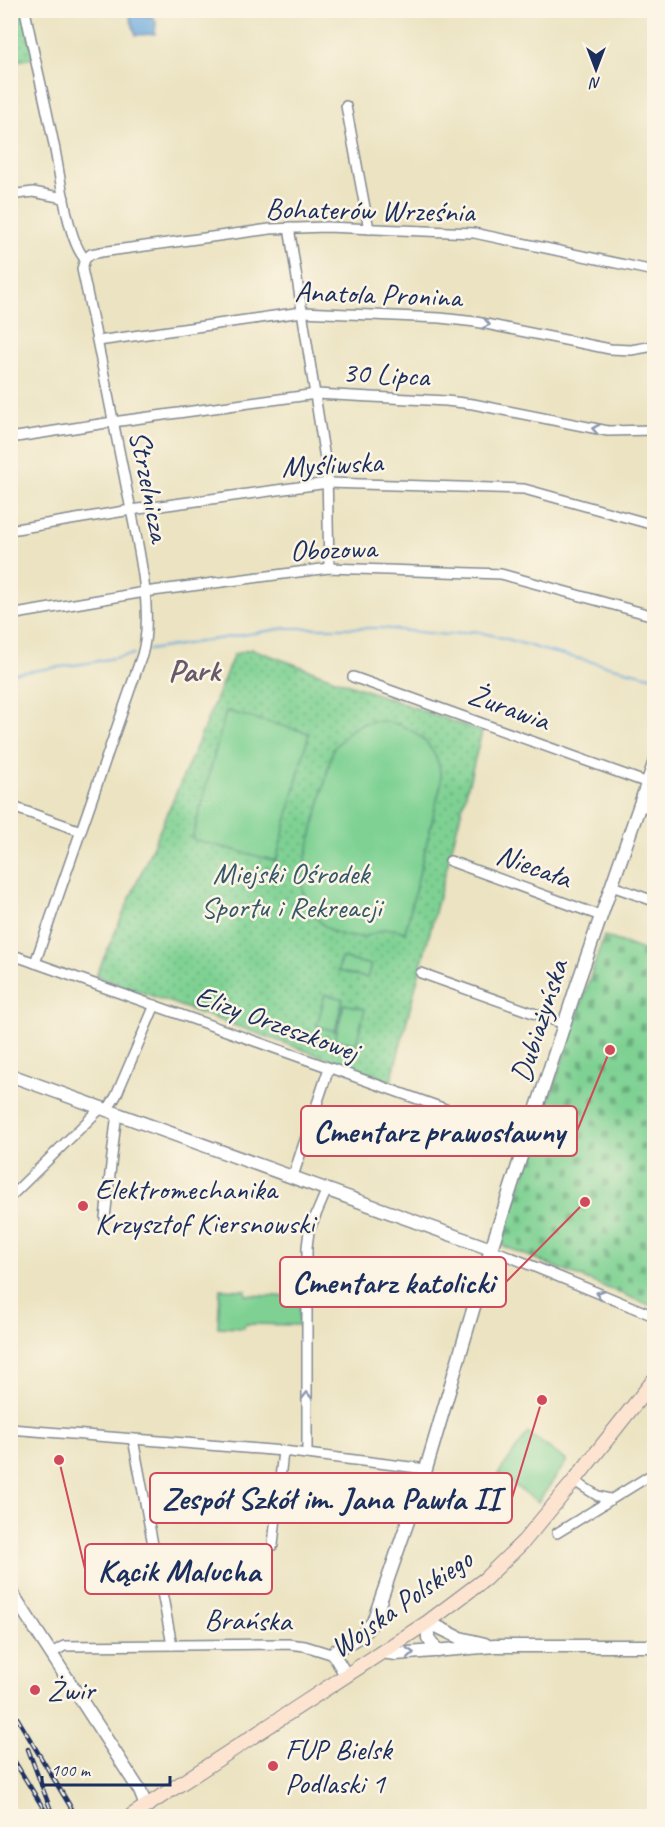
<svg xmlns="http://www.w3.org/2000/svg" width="665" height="1827" font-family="Caveat,sans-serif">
<defs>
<pattern id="green-dots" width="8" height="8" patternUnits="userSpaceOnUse" patternTransform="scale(1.5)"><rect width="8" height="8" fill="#7ed193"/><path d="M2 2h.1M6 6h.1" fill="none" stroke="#66aa7b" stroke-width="1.8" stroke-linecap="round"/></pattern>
<pattern id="cemetery-stones" width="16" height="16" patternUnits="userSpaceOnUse" patternTransform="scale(1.5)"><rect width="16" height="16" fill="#7ed193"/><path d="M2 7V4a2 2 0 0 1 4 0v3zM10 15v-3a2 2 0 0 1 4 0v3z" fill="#66aa7b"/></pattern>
<pattern id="water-ripples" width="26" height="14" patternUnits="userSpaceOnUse" patternTransform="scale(1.5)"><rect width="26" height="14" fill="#6aa9dd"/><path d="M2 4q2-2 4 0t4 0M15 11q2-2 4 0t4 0" fill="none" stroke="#568ab6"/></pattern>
</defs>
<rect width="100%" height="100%" fill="#fcf5e5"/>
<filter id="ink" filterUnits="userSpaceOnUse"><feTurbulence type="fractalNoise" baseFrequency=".0167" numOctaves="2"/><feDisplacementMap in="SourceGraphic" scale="12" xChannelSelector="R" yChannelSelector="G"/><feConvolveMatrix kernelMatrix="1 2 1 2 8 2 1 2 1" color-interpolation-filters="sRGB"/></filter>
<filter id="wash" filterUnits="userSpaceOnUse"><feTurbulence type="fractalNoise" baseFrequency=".008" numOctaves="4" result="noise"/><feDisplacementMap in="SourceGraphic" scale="24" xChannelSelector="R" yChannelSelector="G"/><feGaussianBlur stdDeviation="1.35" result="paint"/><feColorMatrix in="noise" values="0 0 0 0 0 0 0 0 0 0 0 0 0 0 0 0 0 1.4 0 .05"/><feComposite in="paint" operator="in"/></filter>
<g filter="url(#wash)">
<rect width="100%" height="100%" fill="#ebe3c1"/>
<g fill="url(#green-dots)" stroke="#4c8078" stroke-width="1.5">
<polygon points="11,11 25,11 34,58 11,62"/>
<polygon points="252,649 482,732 391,1081 96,976 197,745 234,654"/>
</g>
<polygon fill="url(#cemetery-stones)" stroke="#4c8078" stroke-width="1.5" points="604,936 654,954 654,1307 501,1245"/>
<g fill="#7ed193" stroke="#4c8078" stroke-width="1.5">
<polygon points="226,711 309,733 276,861 192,839"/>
<path d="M373,721C409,720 442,745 441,784L405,932C400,931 392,928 386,929C377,931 369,937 359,937C324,938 300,907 302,874L333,749L349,731L359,725Z"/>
<polygon points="341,958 371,965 367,978 338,971"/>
<polygon points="325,994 343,999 335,1031 317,1026"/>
<polygon points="344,1004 365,1009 356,1044 335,1039"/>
<polygon points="220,1289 246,1290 246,1295 300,1297 299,1325 245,1324 244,1328 218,1327"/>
<polygon points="528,1433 567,1461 538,1502 498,1474"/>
</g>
<polygon fill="url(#water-ripples)" stroke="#426c9e" stroke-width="1.5" points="144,11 150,11 156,22 155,34 136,35 129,14"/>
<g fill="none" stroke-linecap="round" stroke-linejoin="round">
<g stroke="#6aa9dd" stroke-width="2">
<polyline points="149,650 286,628 381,628 447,635 475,631 507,639 547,651 654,677"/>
<polyline points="10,674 88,663 134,654"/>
</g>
</g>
</g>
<g filter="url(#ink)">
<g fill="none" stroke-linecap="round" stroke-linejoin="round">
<g stroke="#838990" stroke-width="12">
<g id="minor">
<path d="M25,10C34,56 45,100 54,145C60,173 67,240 85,259"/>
<polyline points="346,106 369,229"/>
<polyline points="10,195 33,192 64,198"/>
<polyline points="289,227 327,472 329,568"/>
<polyline points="85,259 91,254 101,252 270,229 326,227 474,233 654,271"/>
<polyline points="98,341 302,312 440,318 476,322 610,349 631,350 654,346"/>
<polyline points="10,438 113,422 316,394 446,401 473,404 608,431 654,430"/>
<polyline points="10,530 131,510 328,483 524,489 654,525"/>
<polyline points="10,615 145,592 329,568 501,574 654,616"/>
<polyline points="353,677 648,783"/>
<polyline points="640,805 654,810"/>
<polyline points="10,806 81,831"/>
<polyline points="450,861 601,916"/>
<polyline points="612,886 654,901"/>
<polyline points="10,954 527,1138"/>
<path d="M35,963L142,655C156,608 133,524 124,475C110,406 97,337 82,269L85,259"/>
<polyline points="421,973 564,1024"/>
<polyline points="108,1109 116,1096 155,1005"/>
<polyline points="293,1176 329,1068"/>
<polyline points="10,1197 102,1107"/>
<polyline points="105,1218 117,1112"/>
<polyline points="491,1249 654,1316"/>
<polyline points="10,1429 283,1451 426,1469"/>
<polyline points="133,1439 172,1645"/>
<polyline points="307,1454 307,1247 309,1231 327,1189"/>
<polyline points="574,1481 598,1496 610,1499"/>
<polyline points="557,1533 654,1473"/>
<polyline points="273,1545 283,1451"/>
<polyline points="52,1653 64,1646 288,1644 305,1646 334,1655"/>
</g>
</g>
<g stroke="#838990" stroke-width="15">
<g id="tertiary">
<polyline points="10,1075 491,1249"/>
<polyline points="10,1590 140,1791 146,1806"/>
<polyline points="438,1651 428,1638 428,1622 460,1638 485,1644"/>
<polyline points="381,1652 396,1654 495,1646 654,1646"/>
<polyline points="346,1675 334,1655 335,1651 362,1635 373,1622 426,1469 491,1249 527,1138 576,988 654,764"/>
</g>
</g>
<g stroke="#838990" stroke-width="16">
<polyline id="secondary" points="131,1816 428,1622 485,1579 524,1541 574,1481 654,1380"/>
</g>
<use href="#minor" stroke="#fff" stroke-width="9"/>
<use href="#tertiary" stroke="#fff" stroke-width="12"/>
<use href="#secondary" stroke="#fde4d0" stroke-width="14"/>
<g stroke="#1b2f5e" stroke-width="4.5">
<g id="rail">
<polyline points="10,1706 76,1816"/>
<polyline points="28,1749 53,1816"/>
<polyline points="10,1754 45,1811"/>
</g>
</g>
<use href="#rail" stroke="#fcf5e5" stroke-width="2" stroke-dasharray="7" stroke-linecap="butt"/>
</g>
<defs><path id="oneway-chevron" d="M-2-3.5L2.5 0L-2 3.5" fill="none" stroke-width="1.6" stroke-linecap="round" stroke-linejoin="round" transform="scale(1.5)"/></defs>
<g stroke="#8d97ae">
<use href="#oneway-chevron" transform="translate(486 324) rotate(12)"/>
<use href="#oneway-chevron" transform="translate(596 429) rotate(-170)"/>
<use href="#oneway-chevron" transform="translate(600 1294) rotate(-158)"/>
<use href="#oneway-chevron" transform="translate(307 1396) rotate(-90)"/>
<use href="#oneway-chevron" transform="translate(410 1653) rotate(-4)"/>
</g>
</g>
<g fill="#d1495b" stroke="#fcf5e5" stroke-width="2">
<circle cx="83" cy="1206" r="6"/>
<circle cx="35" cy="1690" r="6"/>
<circle cx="273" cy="1766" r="6"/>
</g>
<g text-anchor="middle" stroke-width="5" stroke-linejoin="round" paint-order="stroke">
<g font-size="30" fill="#1b2f5e" stroke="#fcf5e5">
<text transform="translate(370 210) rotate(1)" y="10">Bohaterów Września</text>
<text transform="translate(378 294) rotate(2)" y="10">Anatola Pronina</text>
<text transform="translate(386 374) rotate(3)" y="10">30 Lipca</text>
<text transform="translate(332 464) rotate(-3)" y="10">Myśliwska</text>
<text transform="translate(150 486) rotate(79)" y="10">Strzelnicza</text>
<text transform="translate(333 549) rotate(-2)" y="10">Obozowa</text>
<text transform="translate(509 707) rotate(20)" y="10">Żurawia</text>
<text transform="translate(534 866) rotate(20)" y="10">Niecała</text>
<text transform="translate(539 1021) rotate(-72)" y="10">Dubiażyńska</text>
<text transform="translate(277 1023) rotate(20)" y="10">Elizy Orzeszkowej</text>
<text transform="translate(401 1603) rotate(-35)" y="10">Wojska Polskiego</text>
<text transform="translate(248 1620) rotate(1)" y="10">Brańska</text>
</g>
<g font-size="30" fill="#34586b" stroke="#fcf5e5">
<text x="291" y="883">Miejski Ośrodek<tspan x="291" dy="34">Sportu i Rekreacji</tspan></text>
</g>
<g font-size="30" fill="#1b2f5e" stroke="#fcf5e5" text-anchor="start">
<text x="95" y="1199">Elektromechanika<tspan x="95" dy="34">Krzysztof Kiersnowski</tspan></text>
<text x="47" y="1700">Żwir</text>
<text x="285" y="1759">FUP Bielsk<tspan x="285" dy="34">Podlaski 1</tspan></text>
</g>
<g font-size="32" font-weight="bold" fill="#675b6b" stroke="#fcf5e5">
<text x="194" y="681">Park</text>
</g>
</g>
<path fill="none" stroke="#d1495b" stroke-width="2" d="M610 1050L577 1131M585 1202L506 1282M542 1400L512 1498M59 1460L85 1569"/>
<g fill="#d1495b" stroke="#fcf5e5" stroke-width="2">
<circle cx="610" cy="1050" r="6"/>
<circle cx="585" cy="1202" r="6"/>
<circle cx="542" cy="1400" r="6"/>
<circle cx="59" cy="1460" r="6"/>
</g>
<g fill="#fcf5e5" stroke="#d1495b" stroke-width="2">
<rect x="301" y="1106" width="276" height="50" rx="6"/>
<rect x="280" y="1257" width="226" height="50" rx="6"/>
<rect x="150" y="1473" width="362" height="50" rx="6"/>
<rect x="85" y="1544" width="187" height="50" rx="6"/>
</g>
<g font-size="32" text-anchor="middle" font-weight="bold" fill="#1b2f5e">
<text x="439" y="1142">Cmentarz prawosławny</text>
<text x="393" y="1293">Cmentarz katolicki</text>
<text x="331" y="1509">Zespół Szkół im. Jana Pawła II</text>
<text x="179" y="1581">Kącik Malucha</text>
</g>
<rect width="665" height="1827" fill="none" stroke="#fcf5e5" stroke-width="36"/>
<g transform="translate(596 69) rotate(180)" stroke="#fcf5e5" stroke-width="4.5" paint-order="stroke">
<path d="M0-4.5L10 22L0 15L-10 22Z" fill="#1b2f5e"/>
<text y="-9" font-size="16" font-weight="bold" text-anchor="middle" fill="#1b2f5e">N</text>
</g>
<path d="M42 1776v9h128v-9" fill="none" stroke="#1b2f5e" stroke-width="3"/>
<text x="51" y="1776" font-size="18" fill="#1b2f5e" stroke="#fcf5e5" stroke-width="4.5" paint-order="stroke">100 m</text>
</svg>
